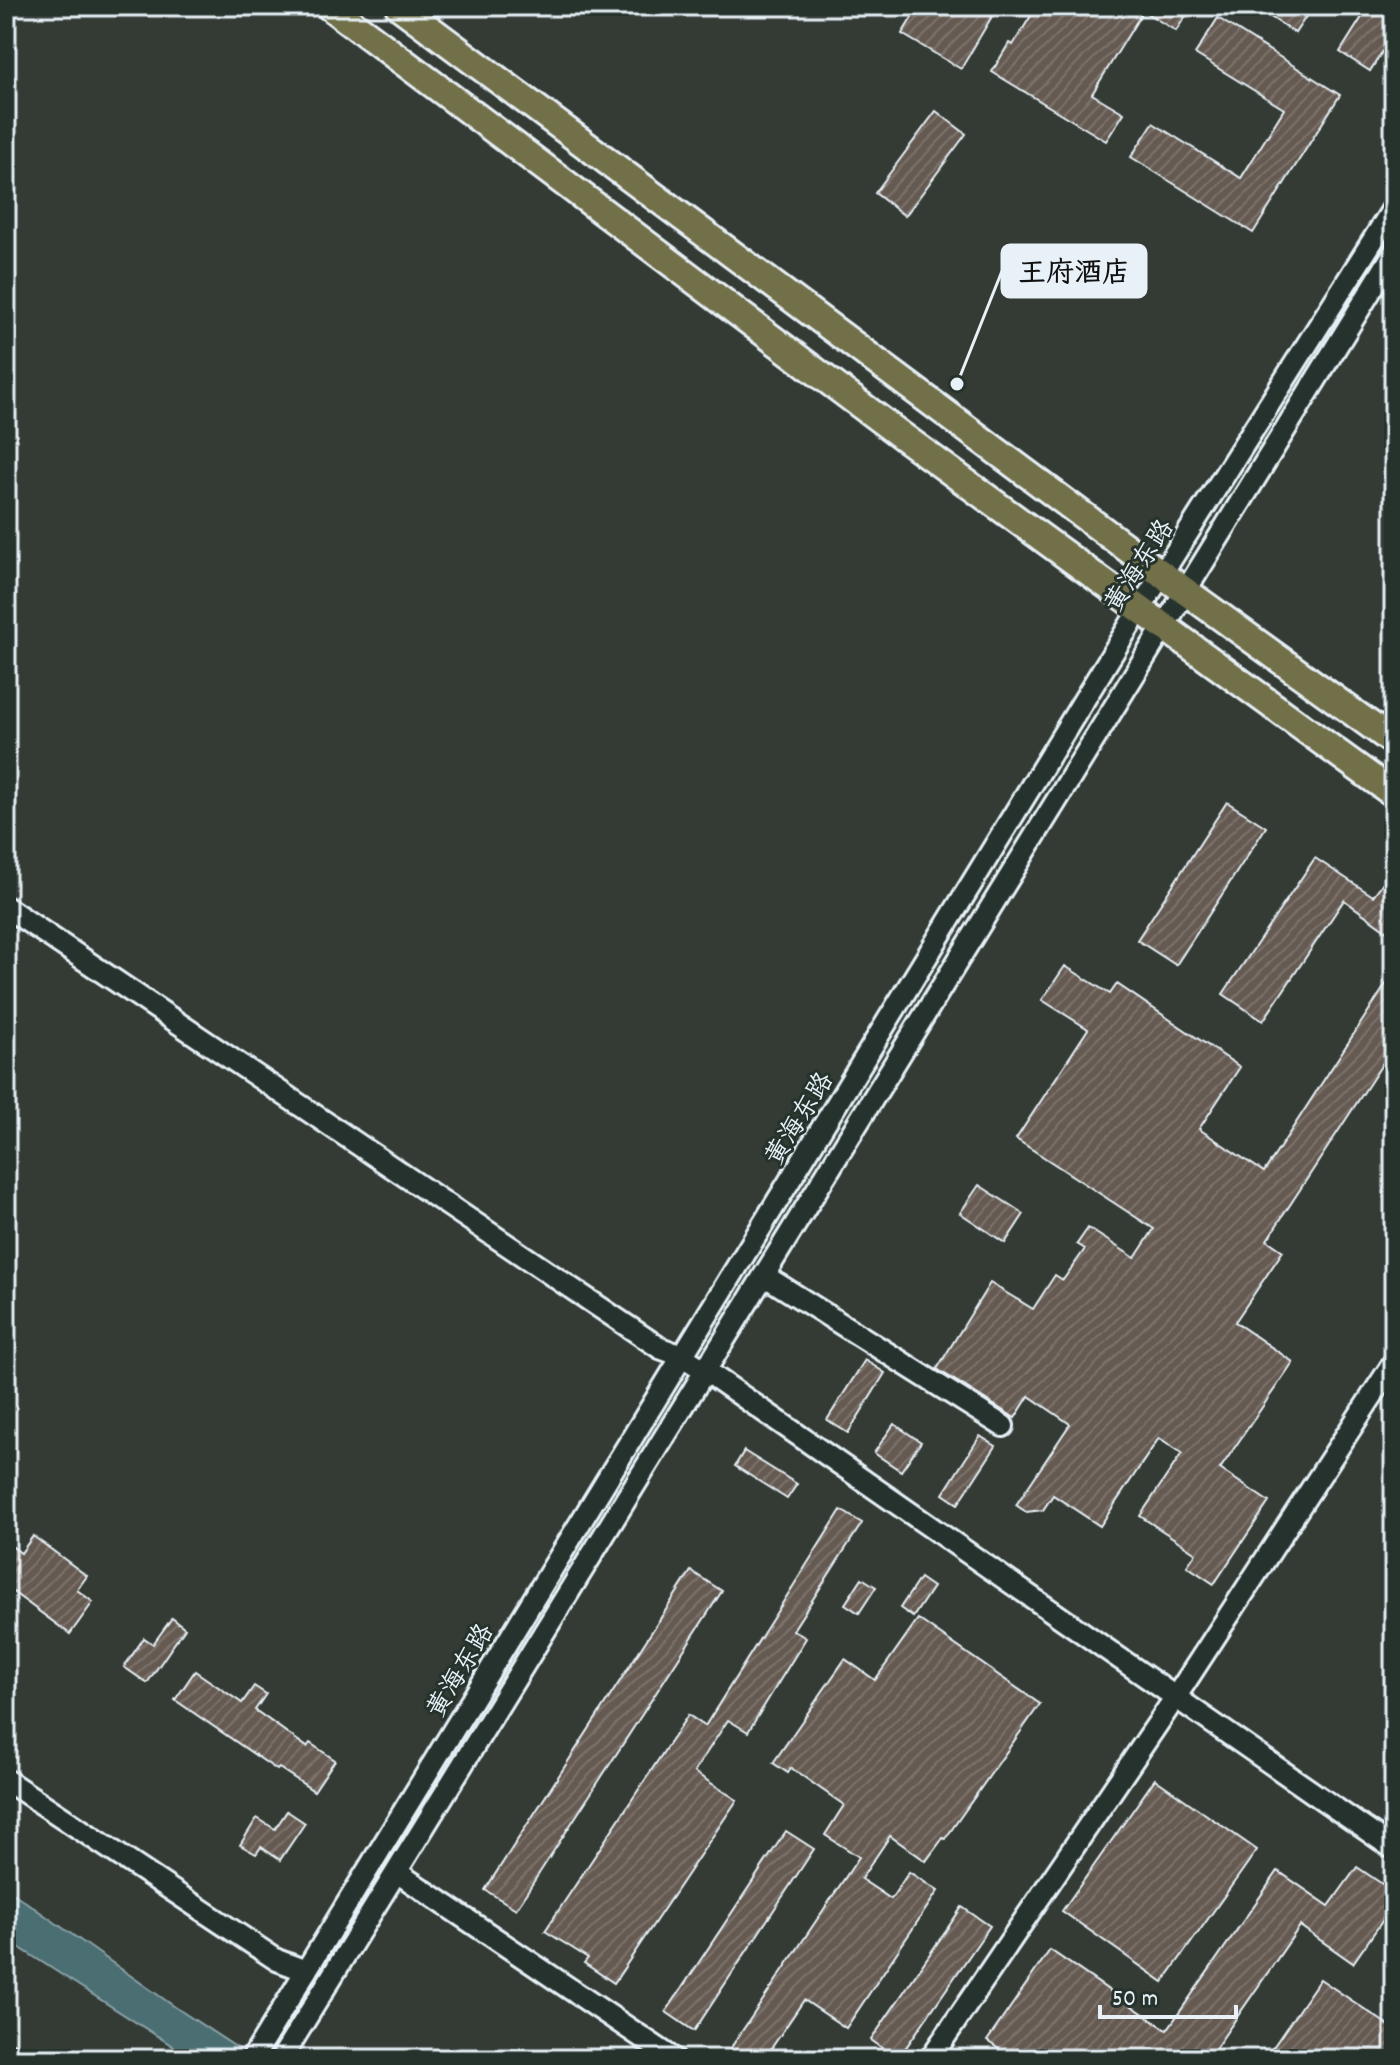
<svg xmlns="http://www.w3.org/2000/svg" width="1400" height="2065" font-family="Dekko,'LXGW WenKai TC',sans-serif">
<defs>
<pattern id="building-hatch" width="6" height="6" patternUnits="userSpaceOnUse" patternTransform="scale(2)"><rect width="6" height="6" fill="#655a51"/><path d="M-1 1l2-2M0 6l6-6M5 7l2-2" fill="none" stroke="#7b726b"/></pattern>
</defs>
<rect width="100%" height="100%" fill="#333b34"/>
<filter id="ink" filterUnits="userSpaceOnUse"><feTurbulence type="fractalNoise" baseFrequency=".0125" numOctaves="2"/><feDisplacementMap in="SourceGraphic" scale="16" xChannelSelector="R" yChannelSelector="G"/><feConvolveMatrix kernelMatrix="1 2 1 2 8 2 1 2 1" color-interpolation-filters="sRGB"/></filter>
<g filter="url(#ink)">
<polygon fill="#4b6e72" stroke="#8aa2a8" stroke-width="2" points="6,1888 178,2009 254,2059 193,2059 6,1939"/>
<g fill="url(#building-hatch)" stroke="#e8f1f8" stroke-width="2">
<polygon points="919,6 998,6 961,69 902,34"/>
<polygon points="1037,6 1192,6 1176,31 1143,11 1092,94 1124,113 1106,141 992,72 1009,43 1013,45"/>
<polygon points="1254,6 1313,6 1295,33"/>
<polygon points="1369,6 1394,6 1394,33 1370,71 1340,52"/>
<polygon points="1218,18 1340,95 1253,233 1131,157 1153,123 1241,178 1284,109 1195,54"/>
<polygon points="936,111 966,134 905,216 875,193"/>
<polygon points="1227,802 1266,827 1176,965 1137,940"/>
<polygon points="1315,858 1373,896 1394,867 1394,936 1344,900 1263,1021 1223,994"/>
<polygon points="1065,966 1110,994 1117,984 1240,1067 1199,1129 1264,1172 1394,972 1394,1046 1267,1240 1283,1251 1235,1322 1293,1362 1220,1469 1269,1502 1214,1584 1187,1566 1196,1553 1140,1516 1182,1453 1159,1438 1100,1526 1053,1495 1043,1510 1026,1512 1016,1505 1070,1424 1029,1396 1015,1418 937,1369 990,1283 1033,1309 1055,1275 1063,1280 1085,1249 1077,1244 1088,1228 1135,1258 1154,1229 1016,1139 1088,1029 1042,1000"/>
<polygon points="979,1185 1024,1214 1005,1243 960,1213"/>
<polygon points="865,1360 885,1373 848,1433 827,1420"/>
<polygon points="894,1424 921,1442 901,1471 874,1453"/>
<polygon points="980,1436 996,1446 958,1504 943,1494"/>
<polygon points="744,1451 797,1484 787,1499 735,1466"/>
<polygon points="841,1510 862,1523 793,1630 806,1638 748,1732 728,1720 694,1772 737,1800 614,1983 584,1963 588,1958 545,1931 688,1715 705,1726"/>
<polygon points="33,1536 87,1576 77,1590 93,1602 70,1634 6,1587 6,1542 21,1553"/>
<polygon points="691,1571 722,1591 516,1909 485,1890"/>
<polygon points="862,1578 876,1587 859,1613 845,1604"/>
<polygon points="920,1578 933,1587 913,1617 900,1608"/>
<polygon points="172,1618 185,1628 147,1683 124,1667 144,1638 153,1644"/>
<polygon points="918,1619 1040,1704 945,1839 943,1838 926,1861 890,1836 861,1879 891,1899 909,1872 938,1891 846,2028 804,2000 764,2059 739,2059 728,2052 859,1857 825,1835 844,1805 791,1768 788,1773 773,1763 845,1659 875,1680"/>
<polygon points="195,1671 242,1703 254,1686 266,1694 255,1710 307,1747 310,1743 335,1760 314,1791 279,1768 277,1770 175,1700"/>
<polygon points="1155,1779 1257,1850 1163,1982 1062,1911"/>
<polygon points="287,1811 305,1823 280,1860 261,1847 256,1854 240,1845 257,1818 275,1829"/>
<polygon points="786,1831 814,1849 694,2031 666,2012"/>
<polygon points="1357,1867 1394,1892 1394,1904 1353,1963 1300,1926 1208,2059 1014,2059 987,2041 1050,1950 1167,2030 1278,1871 1329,1906"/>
<polygon points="962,1907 990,1926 898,2059 871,2040"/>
<polygon points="1320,1979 1394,2029 1394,2059 1265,2059"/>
</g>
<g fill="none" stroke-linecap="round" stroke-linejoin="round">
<g stroke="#e8f1f8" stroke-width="26">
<g id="minor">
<polyline points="6,907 660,1348 682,1356 706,1371 1394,1849"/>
<polyline points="765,1276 1003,1426"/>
<polyline points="6,1780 277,1960 306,1971"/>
<polyline points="398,1873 674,2059"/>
<polyline points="6,2053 17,2059"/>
<polyline points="252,2059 1139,610 1394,207"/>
<polyline points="281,2059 1394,253"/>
<polyline points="930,2059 1175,1698 1394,1362"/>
</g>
</g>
<g stroke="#e8f1f8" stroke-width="32">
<g id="major">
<polyline points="329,6 902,436 1394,794"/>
<polyline points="399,6 1163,575 1394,742"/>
</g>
</g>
<use href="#minor" stroke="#26332d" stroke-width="20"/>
<use href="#major" stroke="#726f4a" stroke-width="26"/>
</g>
</g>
<g text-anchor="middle" stroke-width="6" stroke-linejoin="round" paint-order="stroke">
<g font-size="26" fill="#e8f1f8" stroke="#26332d">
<text transform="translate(1138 565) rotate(-57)" y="9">黄海东路</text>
<text transform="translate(798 1118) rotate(-58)" y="9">黄海东路</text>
<text transform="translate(459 1670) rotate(-59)" y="9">黄海东路</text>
</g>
</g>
<path fill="none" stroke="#e8f1f8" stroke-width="3" d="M957 384L1002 271"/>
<circle fill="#e8f1f8" stroke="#26332d" stroke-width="3" cx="957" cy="384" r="8"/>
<rect fill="#e8f1f8" stroke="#e8f1f8" stroke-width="3" x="1002" y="245" width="144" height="52" rx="8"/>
<g font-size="28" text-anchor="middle" font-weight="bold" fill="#111">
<text x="1074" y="281">王府酒店</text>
</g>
<rect width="1400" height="2065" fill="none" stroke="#26332d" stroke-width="32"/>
<rect x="16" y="16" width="1368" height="2033" fill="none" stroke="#e8f1f8" stroke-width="3" filter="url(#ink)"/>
<path d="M1100 2005v12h136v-12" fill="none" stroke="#e8f1f8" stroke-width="4"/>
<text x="1112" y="2005" font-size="24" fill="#e8f1f8" stroke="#26332d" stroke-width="6" paint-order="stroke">50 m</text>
</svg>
